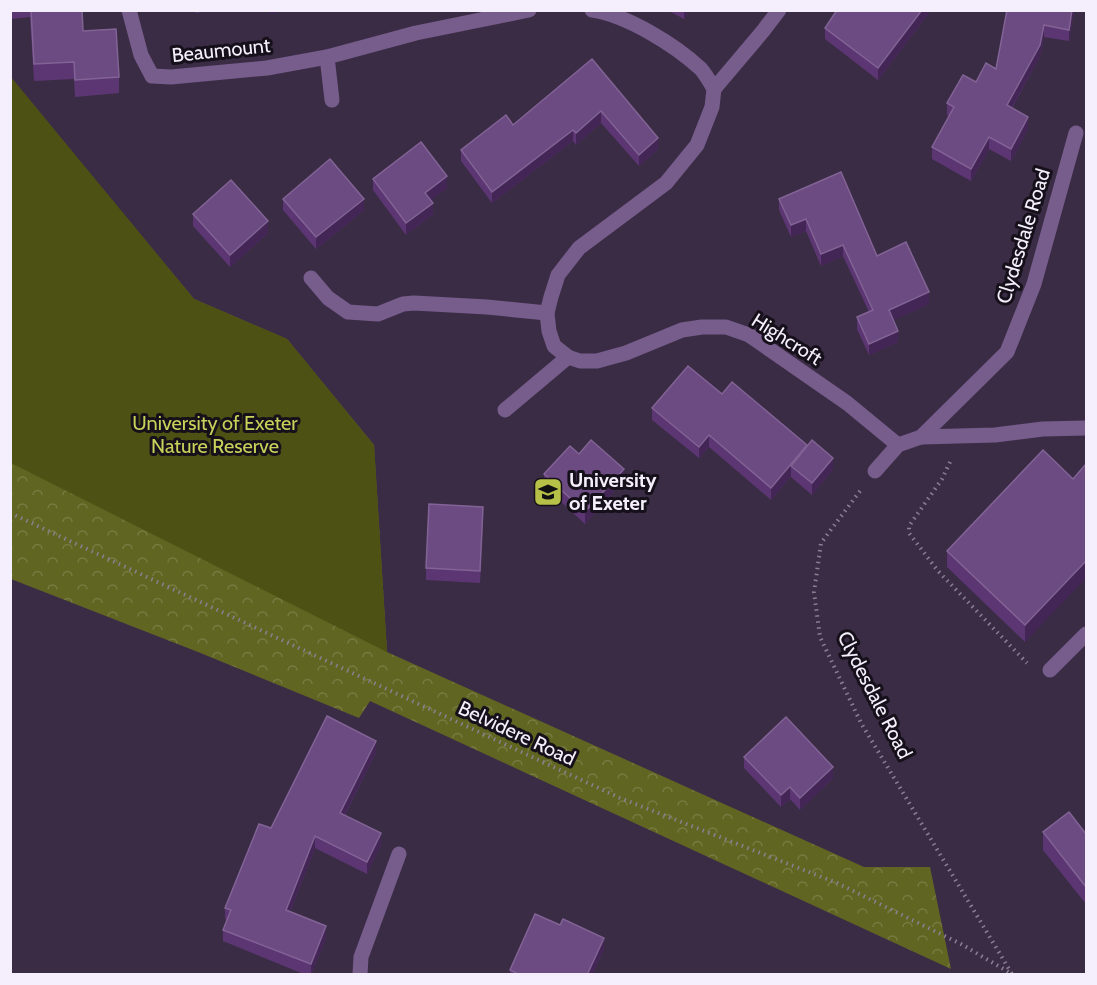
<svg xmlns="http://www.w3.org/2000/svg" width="1097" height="985" font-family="Cabin,sans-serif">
<defs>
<pattern id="forest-crowns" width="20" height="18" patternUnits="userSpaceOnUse" patternTransform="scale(1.5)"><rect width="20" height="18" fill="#606521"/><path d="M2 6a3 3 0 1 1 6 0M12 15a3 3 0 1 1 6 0" fill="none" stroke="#777b42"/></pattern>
</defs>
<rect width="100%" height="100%" fill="#302438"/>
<rect fill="#3b2c46" x="11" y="11" width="1075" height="963"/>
<polygon fill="url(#forest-crowns)" points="10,77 194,299 287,339 374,445 387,652 864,867 930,867 951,969 370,701 359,718 198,652 11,579"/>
<polygon fill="#4d5114" points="11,77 194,299 287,339 374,445 387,652 11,463"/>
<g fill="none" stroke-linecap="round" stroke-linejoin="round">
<g stroke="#8a8091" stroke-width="4" stroke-dasharray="1.5 4.5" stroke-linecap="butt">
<polyline points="950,462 942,479 909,526 909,533 938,571 1027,663"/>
<polyline points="860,491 821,543 814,592 820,637 861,723 1012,974"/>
<polyline points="10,513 620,798 837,883 961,944 1012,974"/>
</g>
<g stroke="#775d8b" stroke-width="15">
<polyline points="129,10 141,55 152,76 171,77 267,68 327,57 416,33 529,10"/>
<path d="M592,10C627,15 675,45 701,69C706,75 710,82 714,89"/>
<polyline points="327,57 332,100"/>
<polyline points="714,89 712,107 697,145 666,183 579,248 558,275 551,297 547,313 549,331 554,346 568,357 580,361 597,361 626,353 682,330 702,327 726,327 749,335 847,403 898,445"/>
<polyline points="714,89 763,31 779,10"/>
<polyline points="311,278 328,298 348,312 378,314 403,304 414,303 487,307 547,313"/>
<polyline points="505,410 568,357"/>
<polyline points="921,437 995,435 1043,429 1086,428"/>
<polyline points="875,471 898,445 921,437 1007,352 1034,284 1076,133"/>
<polyline points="1050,670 1086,634"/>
<polyline points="360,974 361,957 399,854"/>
</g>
</g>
<g fill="#5c3673">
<polygon points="10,10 82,10 83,31 119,77 119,93 75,97 74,79 34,81 30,17 10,19"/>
<polygon points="195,10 212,10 196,13"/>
<polygon points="667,10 689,10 684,19"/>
<polygon points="837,10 931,10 878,80 825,39 825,28"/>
<polygon points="1007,10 1074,10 1069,41 1044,37 1040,56 1012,108 1028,129 1011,161 989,149 971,181 932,159 932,147 949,116 947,115 947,103 976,82 996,69"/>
<polygon points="592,59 658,149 639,166 601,123 576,145 573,141 492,203 461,161 461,150 513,125"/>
<polygon points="373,179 447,188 431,200 433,214 406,235 373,190"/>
<polygon points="283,199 364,210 316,249 283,210"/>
<polygon points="779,199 877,256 929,304 893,320 898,342 869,355 857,329 857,317 869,312 843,256 821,266 806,231 791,237 779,210"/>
<polygon points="193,214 268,233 230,267 193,226"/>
<polygon points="722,394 833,469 812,495 791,477 791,476 771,500 709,447 699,458 652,420 652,408"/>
<polygon points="1043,450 1025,642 947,567 947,551"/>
<polygon points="544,474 624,480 585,524 544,486"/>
<polygon points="483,519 480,583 426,580 426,568"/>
<polygon points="376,752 345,815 381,844 367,874 315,848 290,912 326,938 311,975 306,975 223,941 223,930 227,920 225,919 225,908 271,828"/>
<polygon points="744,757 833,778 800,810 790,799 781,807 744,768"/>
<polygon points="1043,832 1086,834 1086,904 1043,850"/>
<polygon points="604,949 592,975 510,975 510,970"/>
</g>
<g fill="#432655">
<polygon points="270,10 287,10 270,14"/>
<polygon points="684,10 689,10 684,19"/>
<polygon points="922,10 931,10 878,80 878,68"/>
<polygon points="1072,10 1074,10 1069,41 1069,30"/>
<polygon points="1044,25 1044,37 1040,56 1007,116 1007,105"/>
<polygon points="601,111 601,123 576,145 576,133"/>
<polygon points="1028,117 1028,129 1011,161 1011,149"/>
<polygon points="573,130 573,141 492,203 492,192"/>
<polygon points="989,137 989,149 971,181 971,169"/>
<polygon points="658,138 658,149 639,166 639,155"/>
<polygon points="447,176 447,188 425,205 425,193"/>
<polygon points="364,199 364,210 316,249 316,237"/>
<polygon points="433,203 433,214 406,235 406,223"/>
<polygon points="806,219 806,231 791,237 791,225"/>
<polygon points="268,221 268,233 230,267 230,255"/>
<polygon points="843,245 843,256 821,266 821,254"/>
<polygon points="929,292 929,304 889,322 889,310"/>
<polygon points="898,331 898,342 869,355 869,344"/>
<polygon points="709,435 709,447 699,458 699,447"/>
<polygon points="807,445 791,466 791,476 771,500 771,488"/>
<polygon points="833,458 833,469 812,495 812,483"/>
<polygon points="624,469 624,480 585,524 585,512"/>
<polygon points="1086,561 1086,578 1025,642 1025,625"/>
<polygon points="376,741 376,752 340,824 340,813"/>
<polygon points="833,767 833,778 800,810 800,798"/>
<polygon points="790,787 790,799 781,807 781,795"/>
<polygon points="381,833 381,844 367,874 367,862"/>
<polygon points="315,836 315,848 286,922 286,910"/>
<polygon points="326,926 326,938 311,975 311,964"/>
<polygon points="604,938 604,949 592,975 587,975"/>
</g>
<g fill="#6c4a82" stroke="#826395" stroke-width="1.5">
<polygon points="31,10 82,10 83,31 116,29 119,77 75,80 74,62 34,64"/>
<polygon points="837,10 922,10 878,68 825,28"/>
<polygon points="1007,10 1072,10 1069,30 1044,25 1040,45 1007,105 1028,117 1011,149 989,137 971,169 932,147 954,107 947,103 963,75 976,82 986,63 996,69"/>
<polygon points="592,59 658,138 639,155 601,111 576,133 573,130 492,192 461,150 506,115 513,125"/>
<polygon points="421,142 447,176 425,193 433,203 406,223 373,179"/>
<polygon points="330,159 364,199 316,237 283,199"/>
<polygon points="841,172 877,256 906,242 929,292 889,310 898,331 869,344 857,317 873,310 843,245 821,254 806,219 791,225 779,199"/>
<polygon points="231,180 268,221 230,255 193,214"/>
<polygon points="688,366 722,394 732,382 807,445 771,488 709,435 699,447 652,408"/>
<polygon points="591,440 624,469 585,512 544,474 570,446 579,454"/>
<polygon points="812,440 833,458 812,483 791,466"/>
<polygon points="1043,450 1073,479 1086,464 1086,561 1025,625 947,551"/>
<polygon points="429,504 483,507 480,571 426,568"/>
<polygon points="327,716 376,741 340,813 381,833 367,862 315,836 286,910 326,926 311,964 223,930 231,910 225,908 259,824 271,828"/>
<polygon points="786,717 833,767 800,798 790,787 781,795 744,757"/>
<polygon points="1069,812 1086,834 1086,887 1043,832"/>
<polygon points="535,914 560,925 563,919 604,938 587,975 520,975 510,970"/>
</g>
<defs>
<g id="university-square" transform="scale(1.5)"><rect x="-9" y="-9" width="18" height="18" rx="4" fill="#b8c147" stroke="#151019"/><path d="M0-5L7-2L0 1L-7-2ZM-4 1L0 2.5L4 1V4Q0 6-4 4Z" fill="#111"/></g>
</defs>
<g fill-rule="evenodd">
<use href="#university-square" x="548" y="492"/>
</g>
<g text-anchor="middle" stroke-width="6" stroke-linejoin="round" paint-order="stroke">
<g font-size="20" fill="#f5eefc" stroke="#151019">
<text transform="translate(221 50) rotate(-6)" y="7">Beaumount</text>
<text transform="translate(1023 236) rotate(-73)" y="7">Clydesdale Road</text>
<text transform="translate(787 339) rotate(32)" y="7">Highcroft</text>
<text transform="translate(875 695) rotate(63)" y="7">Clydesdale Road</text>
<text transform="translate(517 733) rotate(25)" y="7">Belvidere Road</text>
</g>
<g font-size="20" fill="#c8d15a" stroke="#151019">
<text x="215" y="430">University of Exeter<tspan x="215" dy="23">Nature Reserve</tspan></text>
</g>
<g font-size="20" font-weight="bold" fill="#f5eefc" stroke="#151019" text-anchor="start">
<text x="569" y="487">University<tspan x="569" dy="23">of Exeter</tspan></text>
</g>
</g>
<rect width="1097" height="985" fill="none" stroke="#f5eefc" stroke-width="24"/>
</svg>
